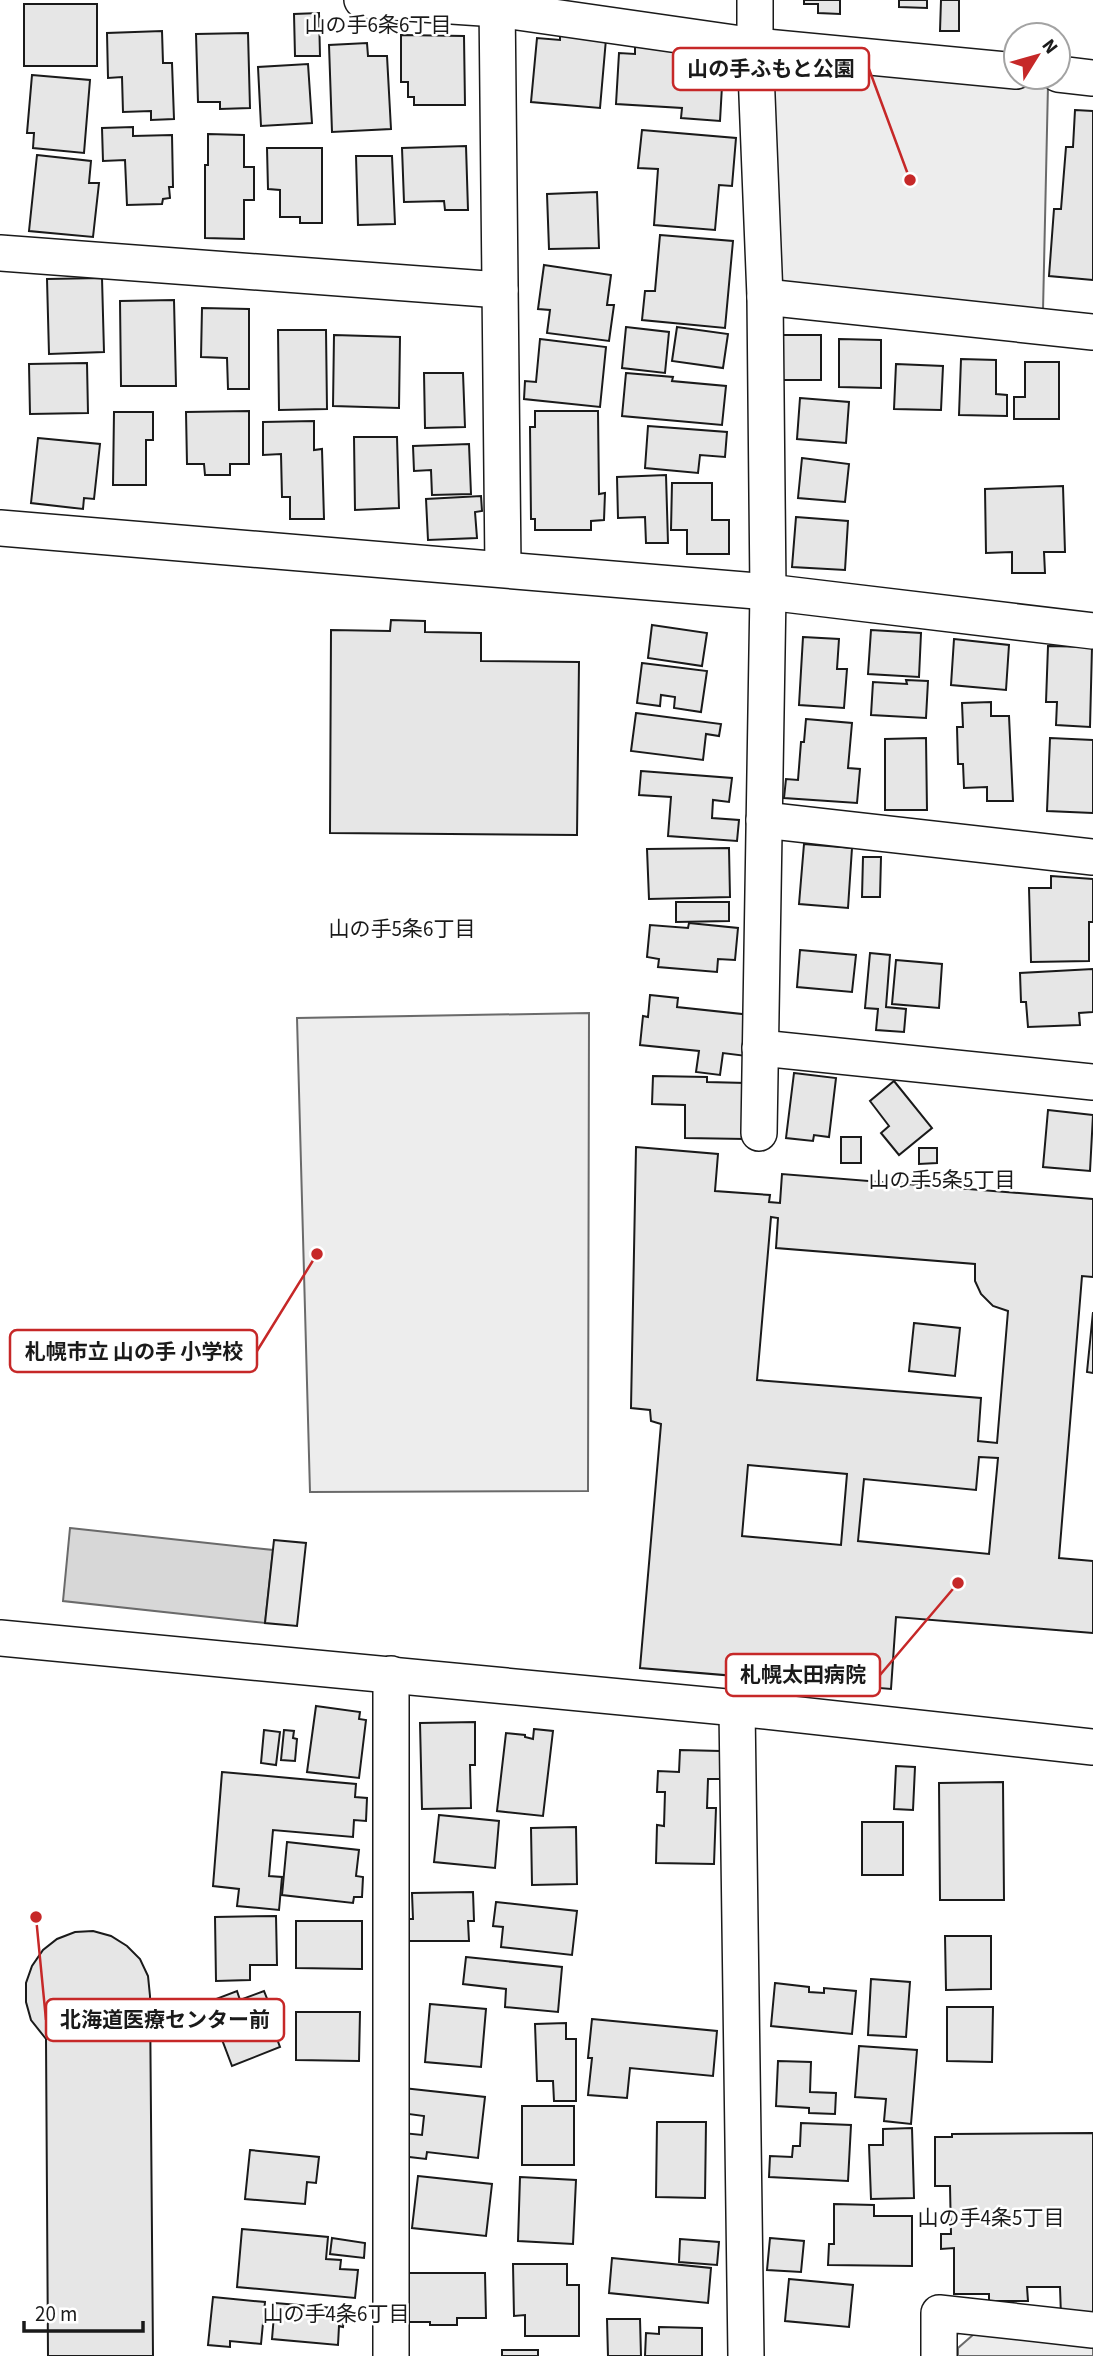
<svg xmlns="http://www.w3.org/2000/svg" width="1093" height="2356" font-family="'Source Sans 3','Noto Sans JP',sans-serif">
<rect width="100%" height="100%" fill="#fff"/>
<g fill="#ededed" stroke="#6a6a6a" stroke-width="2">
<polygon points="785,62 1048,85 1043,311 785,286 774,275 774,71"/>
<polygon points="589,1013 588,1491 310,1492 297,1018"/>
<polygon points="974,2334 1093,2346 1093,2356 958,2356 958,2348"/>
</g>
<polygon fill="#d7d7d7" stroke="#6a6a6a" stroke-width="2" points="70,1528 273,1550 265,1623 63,1601"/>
<g fill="#e6e6e6" stroke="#1a1a1a" stroke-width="2" fill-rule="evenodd">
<polygon points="804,0 840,0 840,14 818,13 818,4 804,4"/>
<polygon points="899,0 927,0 927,8 899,7"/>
<polygon points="941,0 959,0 959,31 940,31"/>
<rect x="24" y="4" width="73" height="62"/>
<polygon points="319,13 320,56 295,56 294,14"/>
<polygon points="162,31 163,63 172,63 174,119 151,120 151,111 123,112 122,77 108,78 107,33"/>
<polygon points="248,33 250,108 220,109 220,102 198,102 196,34"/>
<polygon points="560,34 606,39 600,108 531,102 537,38 560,40"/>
<polygon points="401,35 464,36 465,105 414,105 414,97 408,97 408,82 401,82"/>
<polygon points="367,43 368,56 387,56 391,129 332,132 329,45"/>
<polygon points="635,46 677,48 676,70 685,71 686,48 724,51 720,121 681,118 682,108 616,104 619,53 635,54"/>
<polygon points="308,64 312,123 261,126 258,67"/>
<polygon points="32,75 90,80 84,153 33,148 34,133 27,133"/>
<polygon points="1075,110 1093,111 1093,280 1049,276 1054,209 1061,209 1066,147 1073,147"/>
<polygon points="133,127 133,136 172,135 173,187 169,187 170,198 163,199 162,204 127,205 125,160 103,161 102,128"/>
<polygon points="642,130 736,138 732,186 719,185 715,230 654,225 658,169 638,168"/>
<polygon points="208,134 244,135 244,167 254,167 254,200 244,200 244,239 205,238 205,165 208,165"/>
<polygon points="466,146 468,210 445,210 444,201 404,202 402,148"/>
<polygon points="267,148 322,148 322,223 300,223 300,217 280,217 280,190 268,189"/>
<polygon points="37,155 91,161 89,183 99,183 93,237 29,231"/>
<polygon points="356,156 392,156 395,224 358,225"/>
<polygon points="597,192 599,248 549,249 547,194"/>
<polygon points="660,235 733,241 725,328 642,320 645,291 655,291"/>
<polygon points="544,265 611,275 607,305 614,305 609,341 547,333 550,310 538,309"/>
<polygon points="102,278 104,352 49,354 47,279"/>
<polygon points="174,300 176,386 121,386 120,301"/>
<polygon points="202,308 249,309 249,389 228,389 227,358 201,357"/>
<polygon points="626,327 669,332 665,373 622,368"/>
<polygon points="677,327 728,334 723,368 672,361"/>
<polygon points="278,330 326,330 327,409 279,410"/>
<polygon points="334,335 400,337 399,408 333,406"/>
<rect x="779" y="335" width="42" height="45"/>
<polygon points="540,339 606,347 600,407 524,399 525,381 536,382"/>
<polygon points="839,339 881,340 881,388 839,387"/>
<polygon points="961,359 996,360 996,394 1007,395 1007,416 959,415"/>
<polygon points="1025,362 1059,362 1059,419 1014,419 1014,397 1025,397"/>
<polygon points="87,363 88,413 30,414 29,364"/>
<polygon points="896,364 943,366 941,410 894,409"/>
<polygon points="424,373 463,373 465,427 425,428"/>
<polygon points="626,373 673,377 672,381 726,386 722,425 622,416"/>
<polygon points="800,398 849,402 846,443 797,439"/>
<polygon points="249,411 249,464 230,464 230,475 205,475 204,464 187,464 186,412"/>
<polygon points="535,411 598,411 599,494 605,493 604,520 591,521 591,530 535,530 535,519 531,519 530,427 535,427"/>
<polygon points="114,412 153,412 153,440 146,440 146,485 113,485"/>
<polygon points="314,421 314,450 322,449 324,519 290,519 290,497 282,497 281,454 263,455 263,422"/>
<polygon points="648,426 727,432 725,457 700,455 698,473 645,468"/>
<polygon points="354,437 397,437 399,508 355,510"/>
<polygon points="38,438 100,444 94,499 84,498 83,509 31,503"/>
<polygon points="469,444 471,494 432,495 431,470 414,471 413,446"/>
<polygon points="802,458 849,464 845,502 798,498"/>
<polygon points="666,475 668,543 646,543 645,517 618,518 617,477"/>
<polygon points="672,483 712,483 712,520 729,520 729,554 687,554 687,530 671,530"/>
<polygon points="1063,486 1065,552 1044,552 1045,573 1012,573 1012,552 986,553 985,489"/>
<polygon points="481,496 482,511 475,512 477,538 428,540 426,499"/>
<polygon points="796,517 848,521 845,570 792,567"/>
<polygon points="391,620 425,621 425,632 481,633 481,661 579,662 577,835 330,833 331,630 390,631"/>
<polygon points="652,625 707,633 702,666 648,658"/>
<polygon points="871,630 921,633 919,677 868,674"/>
<polygon points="803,637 839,639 837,669 847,669 844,708 799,705"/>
<polygon points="954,639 1009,645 1006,690 951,685"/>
<polygon points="1048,646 1092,647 1090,727 1056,725 1057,702 1046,702"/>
<polygon points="642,663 707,671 701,712 674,708 675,697 661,695 660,706 637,703"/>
<polygon points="906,680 928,681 926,718 871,715 873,682 907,684"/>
<polygon points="991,702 991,716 1009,716 1013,801 987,801 987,787 964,788 963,764 958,764 957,727 963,727 962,703"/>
<polygon points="636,713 721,724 719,736 706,734 703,760 631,751"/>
<polygon points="806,719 852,723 848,768 860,769 857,803 784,798 786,779 798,780 801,742 804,742"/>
<polygon points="926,738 927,810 885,810 885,739"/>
<polygon points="1050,738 1093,740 1093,813 1047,811"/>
<polygon points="641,771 732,778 729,802 713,800 712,818 739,820 737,841 668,836 671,797 639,795"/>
<polygon points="804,844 852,848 848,908 799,904"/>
<polygon points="729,848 730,897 649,899 647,849"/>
<polygon points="863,857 881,857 880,897 862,897"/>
<polygon points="1051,876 1093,879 1093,922 1089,922 1089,961 1031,962 1029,888 1051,888"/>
<polygon points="676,902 729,902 729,921 676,922"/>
<polygon points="689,923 738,928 735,960 718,959 717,972 658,967 659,959 647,957 650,925 688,928"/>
<polygon points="800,950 856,955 852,992 797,987"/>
<polygon points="870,953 890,955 886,1007 906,1009 904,1032 876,1030 878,1009 865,1008"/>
<polygon points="896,960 942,964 939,1008 892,1004"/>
<polygon points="1093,969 1093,1012 1079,1013 1080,1025 1028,1027 1026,1002 1021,1002 1020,973"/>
<polygon points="650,995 678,998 677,1007 751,1015 746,1056 723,1053 720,1075 696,1072 699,1051 640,1045 643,1016 648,1017"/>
<polygon points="794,1073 836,1078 829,1137 814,1135 813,1141 786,1138"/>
<polygon points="653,1076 707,1077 707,1082 746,1083 745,1139 685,1138 685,1105 652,1104"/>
<polygon points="894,1081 932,1128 899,1155 881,1133 889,1126 870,1101"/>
<polygon points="1048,1110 1093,1115 1090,1171 1043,1167"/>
<rect x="841" y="1137" width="20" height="26"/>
<path d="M636,1147L718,1154L715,1191L770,1195L769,1202L780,1203L782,1174L1093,1199V1277L1082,1276L1059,1558L1093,1561V1633L896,1617L891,1689L640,1668L661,1424L651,1421L650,1410L631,1408ZM771,1217L778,1218L776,1248L975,1264V1281L981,1294L993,1306L1008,1311L997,1443L978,1441L981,1398L757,1380ZM979,1457L998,1458L989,1554L858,1541L864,1479L976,1490ZM748,1465L847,1474L841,1545L742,1536Z"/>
<polygon points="919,1148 937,1148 937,1163 919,1164"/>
<polygon points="1093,1312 1093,1373 1087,1372"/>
<polygon points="914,1323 960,1328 955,1376 909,1371"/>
<polygon points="274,1540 306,1543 297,1626 265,1623"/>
<polygon points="316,1706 360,1712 359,1719 366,1720 359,1778 307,1772"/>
<polygon points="475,1722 475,1765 470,1765 471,1808 422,1809 420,1723"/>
<polygon points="534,1729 553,1731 543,1816 497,1811 506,1733 525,1735 525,1737 533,1739"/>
<polygon points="264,1730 280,1732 276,1765 261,1763"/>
<polygon points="284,1730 294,1731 293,1738 297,1739 295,1761 281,1760"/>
<polygon points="680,1750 720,1751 720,1779 708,1779 707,1808 716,1808 714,1864 656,1863 657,1825 664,1826 665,1792 657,1792 658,1771 679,1772"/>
<polygon points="896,1766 915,1767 913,1810 894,1809"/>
<polygon points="222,1772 356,1784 355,1797 367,1798 366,1821 354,1820 353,1837 273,1830 269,1876 282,1877 279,1910 237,1906 239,1889 213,1886"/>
<polygon points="1003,1782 1004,1900 940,1900 939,1783"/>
<polygon points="439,1815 499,1821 495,1868 434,1862"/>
<rect x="862" y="1822" width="41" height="53"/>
<polygon points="576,1827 577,1884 532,1885 531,1828"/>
<polygon points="287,1842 359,1850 356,1876 363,1877 362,1897 354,1897 353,1903 282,1895"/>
<polygon points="473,1892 474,1921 468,1921 469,1941 407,1941 407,1919 413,1919 412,1893"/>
<polygon points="496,1902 577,1911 572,1955 501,1947 503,1927 493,1926"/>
<polygon points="276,1916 277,1965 250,1965 250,1980 216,1981 215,1917"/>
<polygon points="296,1921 362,1921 362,1969 296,1968"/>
<polygon points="93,1931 111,1936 127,1946 140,1959 148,1976 150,1996 153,2356 48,2356 46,2039 31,2020 26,2002 26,1983 32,1966 43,1950 57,1939 75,1932"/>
<polygon points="945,1936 991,1936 991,1989 946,1990"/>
<polygon points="466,1957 562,1967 558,2012 505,2007 506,1989 463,1984"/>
<polygon points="871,1979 910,1982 906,2037 868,2035"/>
<polygon points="775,1983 809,1987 809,1992 824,1993 824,1988 856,1991 852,2034 771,2026"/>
<polygon points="237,1991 240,2000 264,1991 279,2029 274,2031 280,2047 232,2066 210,2008 218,2005 216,1999"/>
<polygon points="430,2004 486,2009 481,2067 425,2062"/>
<polygon points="947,2007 993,2007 992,2062 947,2061"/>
<polygon points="296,2012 360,2012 359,2061 296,2060"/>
<polygon points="592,2019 717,2031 713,2076 630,2068 627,2098 588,2095 592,2058 588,2058"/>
<polygon points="566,2023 566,2039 576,2039 576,2101 554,2101 553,2081 537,2081 535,2024"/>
<polygon points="859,2046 917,2050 911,2124 884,2121 886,2099 855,2097"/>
<polygon points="778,2061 811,2062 810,2092 836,2093 835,2114 809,2113 809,2108 776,2106"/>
<polygon points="403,2088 485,2097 478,2158 427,2152 426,2159 401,2156 403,2133 422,2135 424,2116 401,2113"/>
<rect x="522" y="2106" width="52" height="59"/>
<polygon points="657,2122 706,2122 705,2198 656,2197"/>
<polygon points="801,2123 851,2125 848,2181 769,2177 770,2156 792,2157 793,2146 800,2146"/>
<polygon points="912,2128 914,2198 871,2199 869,2145 883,2145 883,2129"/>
<polygon points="1093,2133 1093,2316 1061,2316 1060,2287 1027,2287 1028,2301 989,2301 989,2294 954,2294 954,2248 941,2249 941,2234 951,2234 950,2186 935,2186 935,2137 952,2137 952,2134"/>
<polygon points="250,2150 319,2157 316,2183 307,2182 305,2204 245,2199"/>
<polygon points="418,2176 492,2184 486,2236 412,2228"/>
<polygon points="520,2177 576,2180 573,2244 518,2241"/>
<polygon points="834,2204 874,2205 874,2216 912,2216 912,2266 828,2265 829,2244 834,2244"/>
<polygon points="242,2229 328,2237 326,2259 341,2260 340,2269 358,2270 355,2298 237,2287"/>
<polygon points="332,2238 365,2243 364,2258 330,2254"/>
<polygon points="770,2238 804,2241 801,2272 767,2270"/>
<polygon points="680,2239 719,2242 717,2265 679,2262"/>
<polygon points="612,2258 711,2268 708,2303 609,2293"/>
<polygon points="513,2264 567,2264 567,2285 579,2285 579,2336 525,2336 525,2315 514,2316"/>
<polygon points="404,2273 485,2273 486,2318 457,2318 457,2325 430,2325 430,2322 404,2322"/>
<polygon points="789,2279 853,2285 849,2327 785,2321"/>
<polygon points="213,2297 265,2302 261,2344 230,2341 230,2347 208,2345"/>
<polygon points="275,2303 345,2309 343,2327 339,2326 338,2345 272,2339"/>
<polygon points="607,2319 640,2319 641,2356 608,2356"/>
<polygon points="659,2327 702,2328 702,2356 645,2356 646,2333 659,2334"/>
<rect x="502" y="2350" width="36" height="6"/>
</g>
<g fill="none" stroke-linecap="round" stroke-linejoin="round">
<g stroke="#1a1a1a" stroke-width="38">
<g id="minor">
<polyline points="362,0 497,9 755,46 1016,71"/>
<polyline points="497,0 503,569"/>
<polyline points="755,0 755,46 765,297 768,592 759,1133"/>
<polyline points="1058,74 1093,78"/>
<polyline points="0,253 500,290"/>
<polyline points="765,297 1093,332"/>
<polyline points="0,528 768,592 1093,631"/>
<polyline points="764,820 1093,857"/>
<polyline points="760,1048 1093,1082"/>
<polyline points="0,1638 737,1708 1093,1747"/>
<polyline points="737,1708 746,2356"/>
<polyline points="391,2356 391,1674"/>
<polyline points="939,2356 939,2313 1093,2330"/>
</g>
</g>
<use href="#minor" stroke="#fff" stroke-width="35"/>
</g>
<g text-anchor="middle" stroke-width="5" stroke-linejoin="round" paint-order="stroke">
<g font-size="21" fill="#1a1a1a" stroke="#fff">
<text x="378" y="32">山の手6条6丁目</text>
<text x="402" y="936">山の手5条6丁目</text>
<text x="942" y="1187">山の手5条5丁目</text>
<text x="991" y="2225">山の手4条5丁目</text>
<text x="336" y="2321">山の手4条6丁目</text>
</g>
</g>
<path fill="none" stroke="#c62828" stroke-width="2.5" d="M910 180L869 69M317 1254L257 1351M958 1583L880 1675M36 1917L46 2020"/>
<g fill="#c62828" stroke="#fff" stroke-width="2.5">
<circle cx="910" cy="180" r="7"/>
<circle cx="317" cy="1254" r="7"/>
<circle cx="958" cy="1583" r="7"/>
<circle cx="36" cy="1917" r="7"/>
</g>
<g fill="#fff" stroke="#c62828" stroke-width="2.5">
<rect x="673" y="48" width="196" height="42" rx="7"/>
<rect x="10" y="1330" width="247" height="42" rx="7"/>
<rect x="726" y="1654" width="154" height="42" rx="7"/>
<rect x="46" y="1999" width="238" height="42" rx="7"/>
</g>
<g font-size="21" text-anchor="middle" font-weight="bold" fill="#1a1a1a">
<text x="771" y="76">山の手ふもと公園</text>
<text x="134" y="1359">札幌市立 山の手 小学校</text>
<text x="803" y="1682">札幌太田病院</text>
<text x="165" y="2027">北海道医療センター前</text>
</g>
<g transform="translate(1037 56) rotate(53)"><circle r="33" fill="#ffffff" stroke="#a3a3a3" stroke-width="2"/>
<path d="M0-5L12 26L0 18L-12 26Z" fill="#c62828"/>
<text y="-10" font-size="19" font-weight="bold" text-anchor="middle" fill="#1a1a1a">N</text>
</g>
<path d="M24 2321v10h119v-10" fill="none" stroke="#1a1a1a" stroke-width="3.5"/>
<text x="35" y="2321" font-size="21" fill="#1a1a1a" stroke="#ffffff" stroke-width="5" paint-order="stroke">20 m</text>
</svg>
